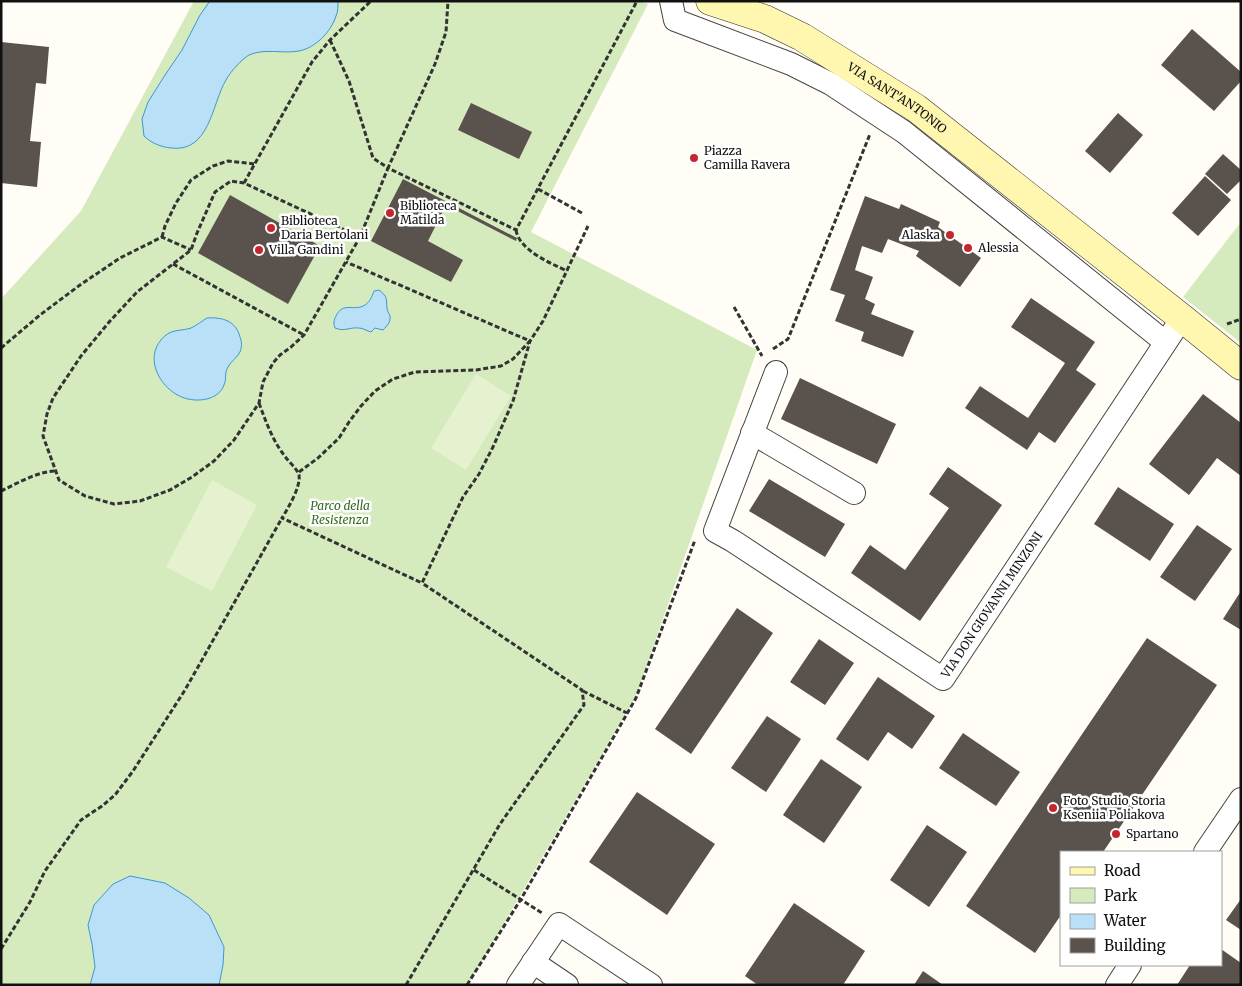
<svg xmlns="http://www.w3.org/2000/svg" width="1242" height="986" font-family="Merriweather,serif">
<rect width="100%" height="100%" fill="#fffdf5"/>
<g fill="#d5ebbd">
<polygon points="194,1 639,1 648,4 531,232 757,350 636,696 468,985 1,985 1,299 81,211"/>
<polygon points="1241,222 1241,343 1183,297"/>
</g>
<g fill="#e6f2cf">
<polygon points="476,374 511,396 466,470 431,448"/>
<polygon points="212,480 257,505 212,591 166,567"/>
</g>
<g fill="#b9e0f7" stroke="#3f96cf">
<path d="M210,1H338C338,6 338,12 336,16C331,32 315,48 299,51C283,54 264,48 249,55C242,59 230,72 226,80C212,103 210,153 171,148C161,147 151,143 144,136L142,119L148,102L165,75L182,50L200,15Z"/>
<path d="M379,290C388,297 386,298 387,308C387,311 389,313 390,316C391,322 387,326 383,330L375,328L371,332C367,331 363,328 359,328C349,327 345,332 335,328C333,323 334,320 336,316C343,301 354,312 365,305C370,302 372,296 374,291Z"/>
<path d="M207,318C223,317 236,321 240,337C242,342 242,347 240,352C237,358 231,361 228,367C224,373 227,379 224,385C219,399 201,402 188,399C161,393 140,356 166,335C174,329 182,331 191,328C197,325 202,321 207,318Z"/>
<polygon points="130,876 165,883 189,898 209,915 224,947 223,965 219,985 90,985 95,967 92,944 88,925 94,905 113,884"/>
</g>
<g fill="#5a524d">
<polygon points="1192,29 1241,72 1241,81 1214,111 1161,65"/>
<polygon points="1,42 49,47 46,84 36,83 30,141 41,142 37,187 1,183"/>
<polygon points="471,103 532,132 519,159 458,130"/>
<polygon points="1118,113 1143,135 1110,173 1085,151"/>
<polygon points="1223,154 1241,170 1241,180 1227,194 1205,174"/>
<polygon points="1205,176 1231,200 1198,236 1172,213"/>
<polygon points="403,179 517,238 516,241 446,205 428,241 463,260 451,282 371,241"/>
<polygon points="230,195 320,246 288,304 198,253"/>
<polygon points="865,196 899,209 901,204 940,222 938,227 981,258 960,287 916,256 919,251 888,239 882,253 862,246 855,270 873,277 865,299 875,304 871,314 914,331 903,357 861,341 864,332 835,321 845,295 830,290"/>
<polygon points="1031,298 1095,342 1076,370 1096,384 1055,443 1039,432 1027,450 965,408 980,386 1028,418 1065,363 1011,327"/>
<polygon points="800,378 896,424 877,464 781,419"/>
<polygon points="1203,394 1241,423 1241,476 1217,458 1189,495 1149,464"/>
<polygon points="948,467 1002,505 920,621 851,573 870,545 905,570 949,508 929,494"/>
<polygon points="769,479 845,524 825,557 749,511"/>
<polygon points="1118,487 1174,524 1150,561 1094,524"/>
<polygon points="1197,525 1232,549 1195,601 1160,577"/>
<polygon points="1241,591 1241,630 1223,619"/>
<polygon points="737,608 773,633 691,754 655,729"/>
<polygon points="1147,638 1217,685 1103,852 1061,852 1061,915 1035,953 966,906"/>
<polygon points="819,639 854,663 825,705 790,682"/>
<polygon points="878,677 935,716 912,749 888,732 868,761 836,739"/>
<polygon points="767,716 801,739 766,792 731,768"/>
<polygon points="963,733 1020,772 996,806 939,768"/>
<polygon points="821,759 862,787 824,843 783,815"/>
<polygon points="637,792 715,844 667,915 589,862"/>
<polygon points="927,825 967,852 929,907 890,880"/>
<polygon points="1241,899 1241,930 1226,920"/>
<polygon points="794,903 865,951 843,985 758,985 745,976"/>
<polygon points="1221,949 1241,963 1241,985 1177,985 1190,965 1221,965"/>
<polygon points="923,971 943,985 914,985"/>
</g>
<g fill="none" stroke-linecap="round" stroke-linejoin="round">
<g stroke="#444" stroke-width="24">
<g id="minor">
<polyline points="671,1 675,20 791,64 831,84 904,132 1165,342"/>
<path id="s1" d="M776,372L715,531L733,541L943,679L1182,318"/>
<polyline points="752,433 854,493"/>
<polyline points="1205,852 1241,799"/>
<polyline points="533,962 567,985"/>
<polyline points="518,985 559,924 651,985"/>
<polyline points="1117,985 1130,965"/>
</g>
</g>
<g stroke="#333" stroke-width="29">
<g id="secondary">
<path id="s2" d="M710,1L765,19L802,37L916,108L1182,318L1241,366"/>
</g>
</g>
<g stroke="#333" stroke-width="3" stroke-dasharray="5 2.5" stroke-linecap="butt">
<polyline points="330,40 349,81 373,158 388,168 435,64 446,32 448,1"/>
<polyline points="244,183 312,62 330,40 371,1"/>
<polyline points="538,189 582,213"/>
<path d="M516,230C519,250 550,263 567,271"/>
<polyline points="162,237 165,226 176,203 191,180 213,166 228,161 255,164"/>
<polyline points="360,237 244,183 231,181 215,192 197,233 191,250 137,292 110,321 81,356 53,398 47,414 43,436 59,480 85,496 114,504 140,501 170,490 192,477 214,461 234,440 259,403 263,382 273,363 280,355 291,347 304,335 360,237 388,168 516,230 637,1"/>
<polyline points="173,264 304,335"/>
<polyline points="734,307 762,356"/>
<polyline points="1227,324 1241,319"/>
<polyline points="1,348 40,315 80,285 120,258 162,237 191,250"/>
<polyline points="773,349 788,339 870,134"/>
<path d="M259,403C264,417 269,430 276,443C279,448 283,454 287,459C291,464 297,469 299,475C301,487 288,508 282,518L422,583L463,497L479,474L493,447L513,401L530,341L543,321L588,226"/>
<polyline points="299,472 318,458 339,438 349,422 361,406 375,391 393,379 415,372 476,370 501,366 513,359 530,341 346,262"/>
<path d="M1,491C18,483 36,472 55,471"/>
<polyline points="583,691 627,713"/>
<polyline points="474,870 542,913"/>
<polyline points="1,949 30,902 45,871 81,820 102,806 115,795 133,771 185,690 282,518"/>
<polyline points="406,985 500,824 584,705 582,690 422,583"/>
<polyline points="467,985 521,899 636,698 695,540"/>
</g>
<use href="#minor" stroke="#fff" stroke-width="22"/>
<use href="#secondary" stroke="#fff6b0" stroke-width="28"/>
</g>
<g fill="#c4262e" stroke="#fff" stroke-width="2">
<circle cx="694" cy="158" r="5"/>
<circle cx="390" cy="213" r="5"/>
<circle cx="271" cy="228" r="5"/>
<circle cx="950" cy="235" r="5"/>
<circle cx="968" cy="248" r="5"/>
<circle cx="259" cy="250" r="5"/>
<circle cx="1053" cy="808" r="5"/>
<circle cx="1116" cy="834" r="5"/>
</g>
<g text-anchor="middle" stroke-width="5" stroke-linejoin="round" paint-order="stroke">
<g font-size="12" fill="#111" stroke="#fff">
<text dy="4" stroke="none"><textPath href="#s2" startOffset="212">VIA SANT'ANTONIO</textPath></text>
<text dy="4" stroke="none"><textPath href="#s1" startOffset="531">VIA DON GIOVANNI MINZONI</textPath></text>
</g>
<g font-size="12" fill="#111" stroke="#fff" text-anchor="start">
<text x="704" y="155">Piazza<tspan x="704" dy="14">Camilla Ravera</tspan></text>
<text x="400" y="210">Biblioteca<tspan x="400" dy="14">Matilda</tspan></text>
<text x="281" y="225">Biblioteca<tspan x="281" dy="14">Daria Bertolani</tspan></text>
<text x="940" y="239" text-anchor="end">Alaska</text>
<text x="978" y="252">Alessia</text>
<text x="269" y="254">Villa Gandini</text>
<text x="1063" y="805">Foto Studio Storia<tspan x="1063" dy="14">Kseniia Poliakova</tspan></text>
<text x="1126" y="838">Spartano</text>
</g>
<g font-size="12" font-style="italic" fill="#2f6b1f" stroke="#fff">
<text x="340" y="510">Parco della<tspan x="340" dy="14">Resistenza</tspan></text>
</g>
</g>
<rect width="1242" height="986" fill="none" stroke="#111111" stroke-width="5"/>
<rect x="1060" y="851" width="162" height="115" fill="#ffffff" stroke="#a0a0a0"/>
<rect x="1070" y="867" width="25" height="8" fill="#fff6b0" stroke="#a0a0a0"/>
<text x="1104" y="876" font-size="15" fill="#111111">Road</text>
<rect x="1070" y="888" width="25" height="15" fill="#d5ebbd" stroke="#a0a0a0"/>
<text x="1104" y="901" font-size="15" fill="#111111">Park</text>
<rect x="1070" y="914" width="25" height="15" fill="#b9e0f7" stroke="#a0a0a0"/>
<text x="1104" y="926" font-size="15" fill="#111111">Water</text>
<rect x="1070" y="938" width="25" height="15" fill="#5a524d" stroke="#a0a0a0"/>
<text x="1104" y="951" font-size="15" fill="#111111">Building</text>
</svg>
